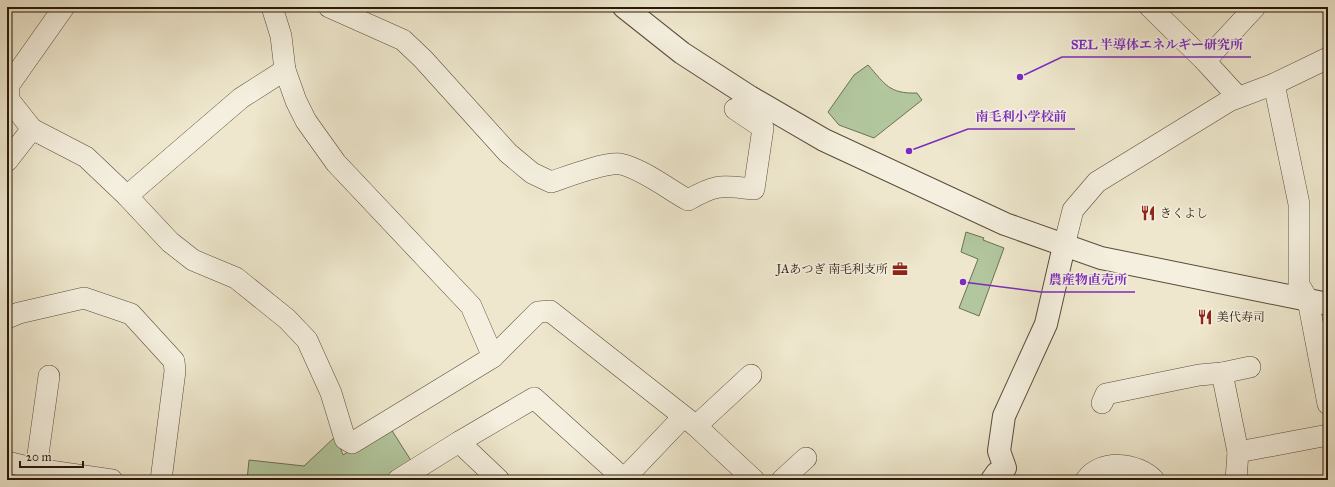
<svg xmlns="http://www.w3.org/2000/svg" width="1335" height="487" font-family="'IM FELL Great Primer','Noto Serif JP',serif">
<rect width="100%" height="100%" fill="#eee7cd"/>
<filter id="stains"><feTurbulence type="fractalNoise" baseFrequency=".005" numOctaves="4"/><feColorMatrix values="0 0 0 0 .2 0 0 0 0 .09 0 0 0 0 .02 0 0 0 .5 -.17"/></filter>
<radialGradient id="worn" r=".72"><stop offset=".6" stop-color="#630" stop-opacity="0"/><stop offset="1" stop-color="#630" stop-opacity=".3"/></radialGradient>
<g fill="#b2c79e" stroke="#6d7054">
<path d="M868,65C885,84 889,94 917,93L922,100L874,138L839,125L828,112L854,75Z"/>
<polygon points="966,232 984,238 983,240 1004,248 979,316 959,308 978,259 961,252"/>
<polygon points="389,426 412,462 383,480 247,480 249,460 304,466 336,436 343,455"/>
</g>
<g fill="none" stroke-linecap="round" stroke-linejoin="round">
<g stroke="#5a4c3a" stroke-width="22">
<g id="minor">
<polyline points="64,7 9,85 9,100 32,129 86,157 127,196 170,242 193,260 236,278 287,319 307,340 331,393 345,439 352,443 493,357 538,312 550,311 696,426 754,480"/>
<polyline points="272,7 281,36 285,70 296,101 306,121 336,163 471,306 493,357"/>
<path d="M329,7L403,40L423,59L508,153L532,173L551,182C566,177 605,162 620,164C639,167 670,190 688,200C718,183 721,186 754,189L763,128L735,109"/>
<polyline points="1150,7 1205,61 1238,97"/>
<polyline points="1205,61 1255,7"/>
<polyline points="1274,84 1299,204 1299,285 1308,300 1328,404"/>
<polyline points="7,161 32,129"/>
<polyline points="127,196 241,98 285,70"/>
<polyline points="1064,246 1073,210 1097,182 1229,101 1274,84 1328,58"/>
<polyline points="7,318 19,313 84,298 131,314 174,361 175,371 161,480"/>
<polyline points="1222,373 1238,452 1236,480"/>
<polyline points="1102,403 1106,394 1199,375 1222,373 1250,367"/>
<polyline points="696,426 751,375"/>
<polyline points="459,442 499,480"/>
<polyline points="1238,452 1328,435"/>
<polyline points="7,462 36,469 112,480"/>
<polyline points="36,469 49,376"/>
<polyline points="398,480 459,442 534,398 624,479"/>
<polyline points="623,480 683,417"/>
<polyline points="782,480 806,458"/>
<path d="M1086,480C1101,458 1138,463 1154,480"/>
</g>
</g>
<g stroke="#5a4c3a" stroke-width="24">
<g id="tertiary">
<polyline points="624,7 682,53 750,97 824,140 1005,224 1101,258 1328,304"/>
<polyline points="992,480 997,473 1005,468 999,451 1004,416 1046,324 1064,246"/>
</g>
</g>
<use href="#minor" stroke="#f4efde" stroke-width="21"/>
<use href="#tertiary" stroke="#f4efde" stroke-width="22"/>
</g>
<defs>
<g id="restaurant-bare" transform="scale(1.2)"><path d="M-5-6h1v4h1v-4h1v4h1v-4h1v5L-1.5 .5V6h-2V.5L-5-1ZM5-6V6H3V1.5H1.5Q1.5-4 5-6Z" fill="#8f2418" stroke="#f4efde" stroke-width="2.5" paint-order="stroke"/></g>
<g id="office-bare" transform="scale(1.2)"><path d="M-6-3h4V-5.5h4V-3h4V5H-6ZM-1-4.5V-3h2v-1.5ZM-6 0V1H6V0Z" fill="#8f2418" stroke="#f4efde" stroke-width="2.5" paint-order="stroke"/></g>
</defs>
<g fill-rule="evenodd">
<use href="#restaurant-bare" x="1148" y="213"/>
<use href="#office-bare" x="900" y="269"/>
<use href="#restaurant-bare" x="1205" y="317"/>
</g>
<g text-anchor="middle" stroke-width="3.5" stroke-linejoin="round" paint-order="stroke">
<g font-size="12" fill="#281909" stroke="#f4efde" text-anchor="start">
<text x="1160" y="217">きくよし</text>
<text x="888" y="273" text-anchor="end">JAあつぎ 南毛利支所</text>
<text x="1217" y="321">美代寿司</text>
</g>
</g>
<path fill="none" stroke="#7b2cbf" stroke-width="1.5" d="M1020 77L1062 57H1251M909 151L968 129H1075M963 282L1041 292H1135"/>
<g fill="#7b2cbf" stroke="#f4efde" stroke-width="1.5">
<circle cx="1020" cy="77" r="4"/>
<circle cx="909" cy="151" r="4"/>
<circle cx="963" cy="282" r="4"/>
</g>
<g font-size="13" text-anchor="middle" font-weight="bold" fill="#7b2cbf" stroke="#f4efde" stroke-width="3.5" stroke-linejoin="round" paint-order="stroke">
<text x="1157" y="49">SEL 半導体エネルギー研究所</text>
<text x="1021" y="121">南毛利小学校前</text>
<text x="1088" y="284">農産物直売所</text>
</g>
<rect width="1335" height="487" fill="none" stroke="#eee7cd" stroke-width="24"/>
<rect x="8" y="8" width="1319" height="471" fill="none" stroke="#281909" stroke-width="2"/>
<rect x="12" y="12" width="1311" height="463" fill="none" stroke="#281909"/>
<path d="M20 461v6h63v-6" fill="none" stroke="#281909" stroke-width="2"/>
<text x="26" y="461" font-size="12" fill="#281909" stroke="#f4efde" stroke-width="3" paint-order="stroke">20 m</text>
<rect width="100%" height="100%" filter="url(#stains)"/>
<rect width="100%" height="100%" fill="url(#worn)"/>
</svg>
